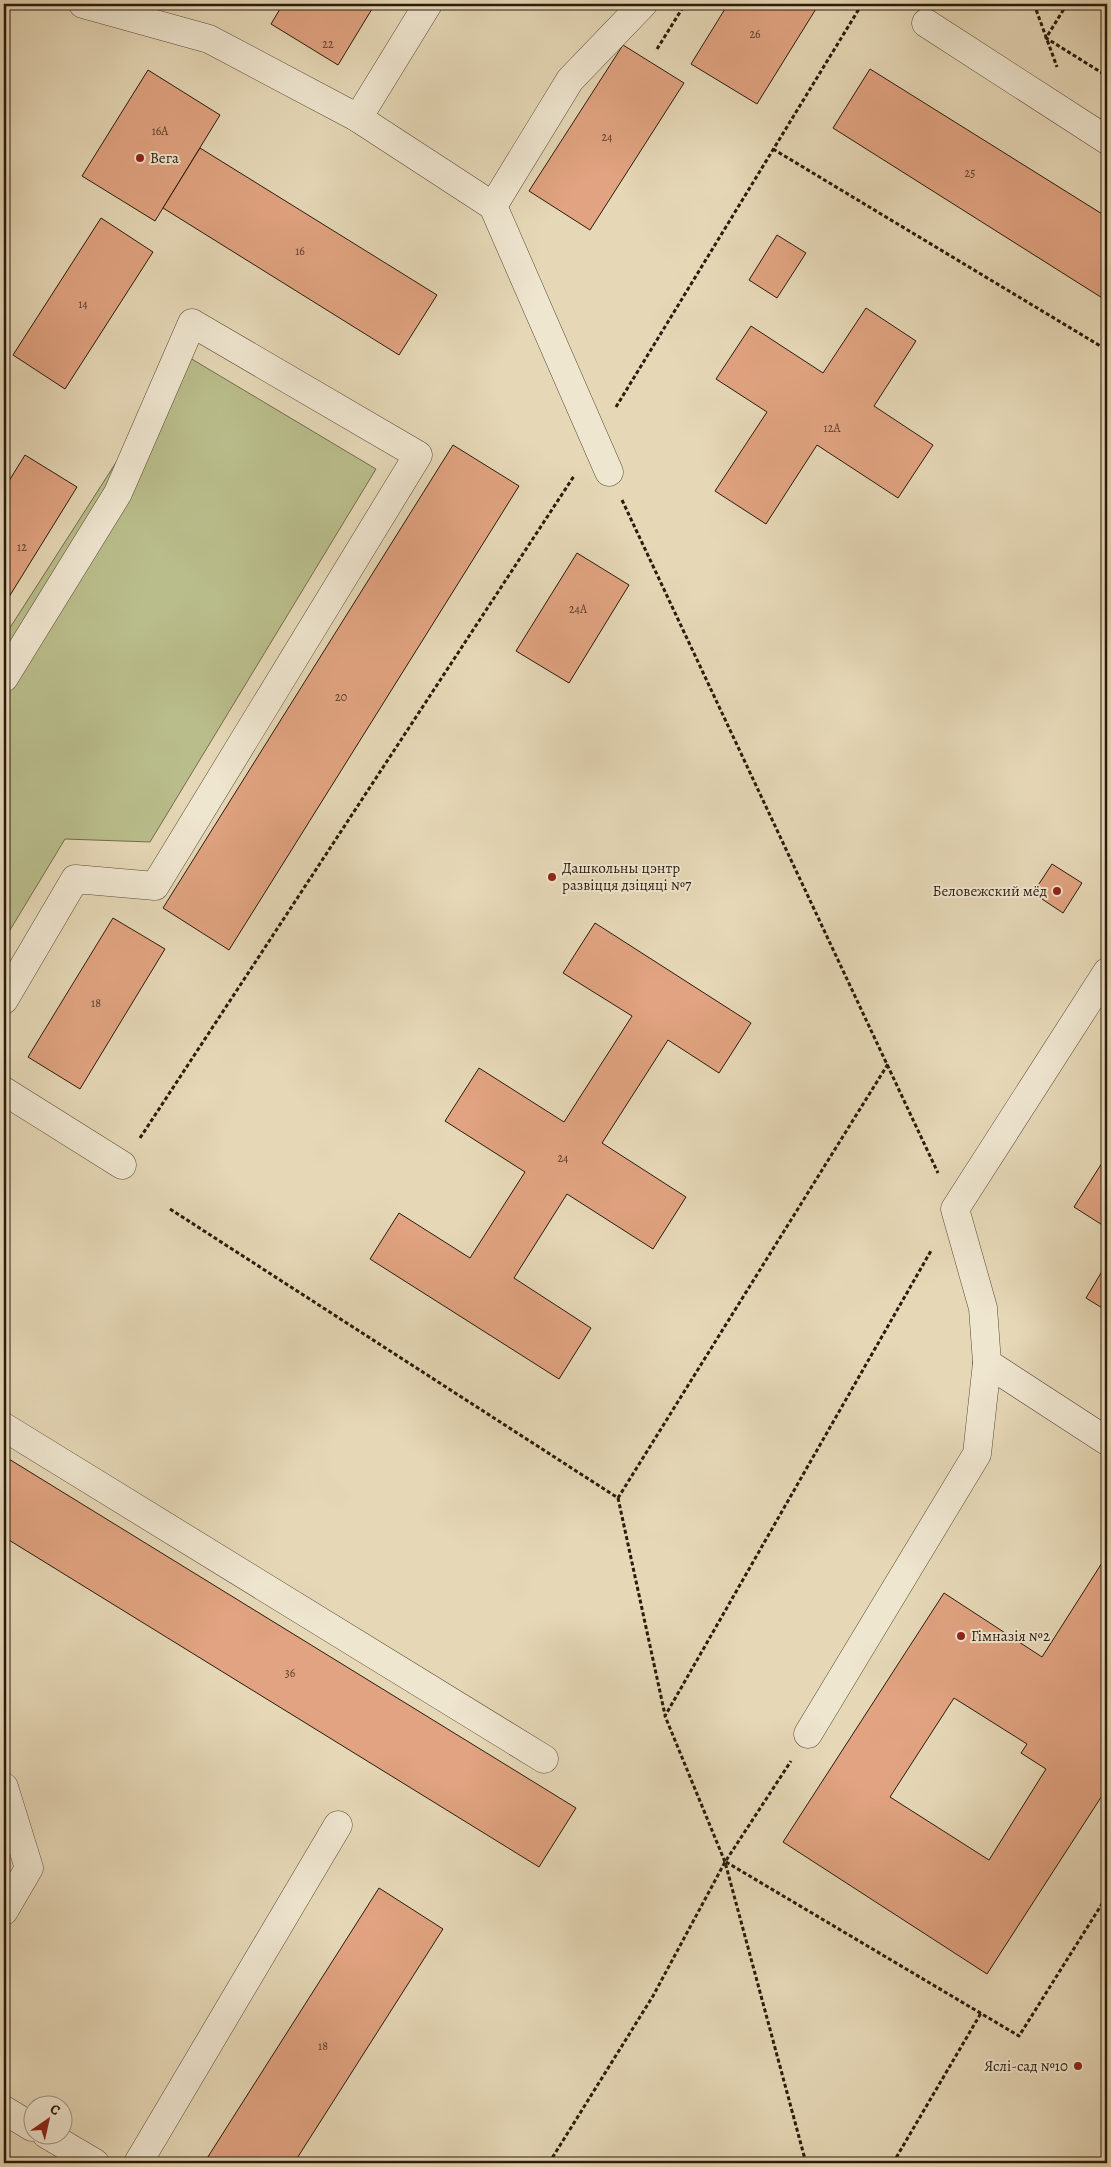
<svg xmlns="http://www.w3.org/2000/svg" width="1111" height="2167" font-family="Alegreya,serif">
<rect width="100%" height="100%" fill="#e6d8b7"/>
<filter id="stains"><feTurbulence type="fractalNoise" baseFrequency=".004" numOctaves="4"/><feColorMatrix values="0 0 0 0 .2 0 0 0 0 .09 0 0 0 0 .02 0 0 0 .5 -.17"/></filter>
<radialGradient id="worn" r=".72"><stop offset=".6" stop-color="#630" stop-opacity="0"/><stop offset="1" stop-color="#630" stop-opacity=".3"/></radialGradient>
<polygon fill="#b9bd8b" stroke="#726c4a" points="185,355 376,469 150,842 65,839 4,940 4,637"/>
<g fill="#e1a381" stroke="#2a1b0a" fill-rule="evenodd">
<polygon points="283,4 375,4 338,65 271,24"/>
<polygon points="728,4 819,4 757,104 691,64"/>
<polygon points="623,45 684,83 590,230 529,191"/>
<polygon points="870,69 1107,217 1107,301 833,128"/>
<polygon points="148,70 220,115 155,221 82,176"/>
<polygon points="200,148 437,295 399,355 163,208"/>
<polygon points="101,218 153,252 65,389 13,355"/>
<polygon points="777,235 806,253 777,298 749,280"/>
<polygon points="866,308 916,341 874,406 933,445 898,498 817,445 766,524 715,491 767,412 716,379 751,326 823,373"/>
<polygon points="453,445 519,486 229,950 163,908"/>
<polygon points="25,455 77,487 4,605 4,489"/>
<polygon points="577,553 629,585 569,683 516,651"/>
<polygon points="1052,864 1082,883 1063,913 1033,893"/>
<polygon points="113,918 165,949 80,1089 28,1057"/>
<polygon points="595,923 751,1023 719,1073 668,1040 602,1143 686,1197 653,1249 567,1194 514,1278 591,1328 559,1379 370,1259 399,1213 470,1258 525,1172 445,1121 479,1068 564,1122 632,1016 563,973"/>
<polygon points="1107,1155 1107,1228 1074,1207"/>
<polygon points="1107,1263 1107,1311 1086,1298"/>
<polygon points="4,1456 576,1808 539,1867 4,1537"/>
<path d="M1107,1555V1788L987,1974L783,1842L944,1593L1042,1657ZM954,1698L1027,1744L1021,1753L1046,1769L989,1860L890,1797Z"/>
<polygon points="379,1888 443,1929 294,2163 204,2163"/>
</g>
<g fill="none" stroke-linecap="round" stroke-linejoin="round">
<g stroke="#594a35" stroke-width="29">
<g id="minor">
<polyline points="83,4 209,39 358,118 493,206 570,80 643,4"/>
<polyline points="926,23 1107,140"/>
<polyline points="358,118 428,4"/>
<polyline points="493,206 609,472"/>
<polyline points="4,678 118,493 192,323 418,455 155,886 75,879 4,1000"/>
<polyline points="4,1091 122,1165"/>
<polyline points="987,1363 1107,1441"/>
<polyline points="4,1427 544,1759"/>
<polyline points="808,1734 977,1454 987,1363 983,1308 955,1209 1107,972"/>
<polyline points="4,1787 29,1868 4,1911"/>
<polyline points="4,2110 32,2127"/>
<polyline points="46,2134 95,2163"/>
<polyline points="138,2163 338,1825"/>
</g>
</g>
<g stroke="#2a1b0a" stroke-width="3" stroke-dasharray="4 2.5" stroke-linecap="butt">
<polyline points="1034,4 1057,67"/>
<polyline points="1067,4 1046,38 1107,76"/>
<polyline points="657,49 685,4"/>
<polyline points="773,149 1107,350"/>
<polyline points="616,407 862,4"/>
<polyline points="622,500 938,1173"/>
<polyline points="140,1138 574,476"/>
<polyline points="170,1209 618,1498 888,1064"/>
<polyline points="618,1498 665,1715"/>
<polyline points="726,1862 1019,2036 1107,1896"/>
<polyline points="549,2163 653,1996 725,1862 791,1761"/>
<polyline points="806,2163 725,1862 665,1716 932,1249"/>
<polyline points="893,2163 981,2013"/>
</g>
<use href="#minor" stroke="#efe6d0" stroke-width="28"/>
</g>
<g fill="#8f2418" stroke="#efe6d0" stroke-width="2">
<circle cx="140" cy="158" r="5"/>
<circle cx="552" cy="877" r="5"/>
<circle cx="1057" cy="891" r="5"/>
<circle cx="961" cy="1636" r="5"/>
<circle cx="1078" cy="2066" r="5"/>
</g>
<g text-anchor="middle" stroke-width="4" stroke-linejoin="round" paint-order="stroke">
<g font-size="12" fill="#583d28">
<text x="755" y="38">26</text>
<text x="328" y="48">22</text>
<text x="160" y="135">16А</text>
<text x="607" y="141">24</text>
<text x="970" y="177">25</text>
<text x="300" y="255">16</text>
<text x="83" y="308">14</text>
<text x="832" y="432">12А</text>
<text x="22" y="551">12</text>
<text x="578" y="613">24А</text>
<text x="341" y="701">20</text>
<text x="96" y="1007">18</text>
<text x="563" y="1162">24</text>
<text x="290" y="1677">36</text>
<text x="323" y="2050">18</text>
</g>
<g font-size="15" fill="#2a1b0a" stroke="#efe6d0" text-anchor="start">
<text x="150" y="163">Вега</text>
<text x="562" y="873">Дашкольны цэнтр<tspan x="562" dy="17">развіцця дзіцяці №7</tspan></text>
<text x="1047" y="896" text-anchor="end">Беловежский мёд</text>
<text x="971" y="1641">Гімназія №2</text>
<text x="1068" y="2071" text-anchor="end">Яслі-сад №10</text>
</g>
</g>
<rect width="1111" height="2167" fill="none" stroke="#e6d8b7" stroke-width="20"/>
<rect x="5" y="5" width="1101" height="2157" fill="none" stroke="#2a1b0a" stroke-width="2.5"/>
<rect x="10" y="10" width="1091" height="2147" fill="none" stroke="#2a1b0a"/>
<g transform="translate(48 2120) rotate(34)"><circle r="24" fill="#efe6d0" stroke="#a09581"/>
<path d="M0-4L9 19L0 12L-9 19Z" fill="#8f2418"/>
<text y="-8" font-size="14" font-weight="bold" text-anchor="middle" fill="#2a1b0a">С</text>
</g>
<rect width="100%" height="100%" filter="url(#stains)"/>
<rect width="100%" height="100%" fill="url(#worn)"/>
</svg>
